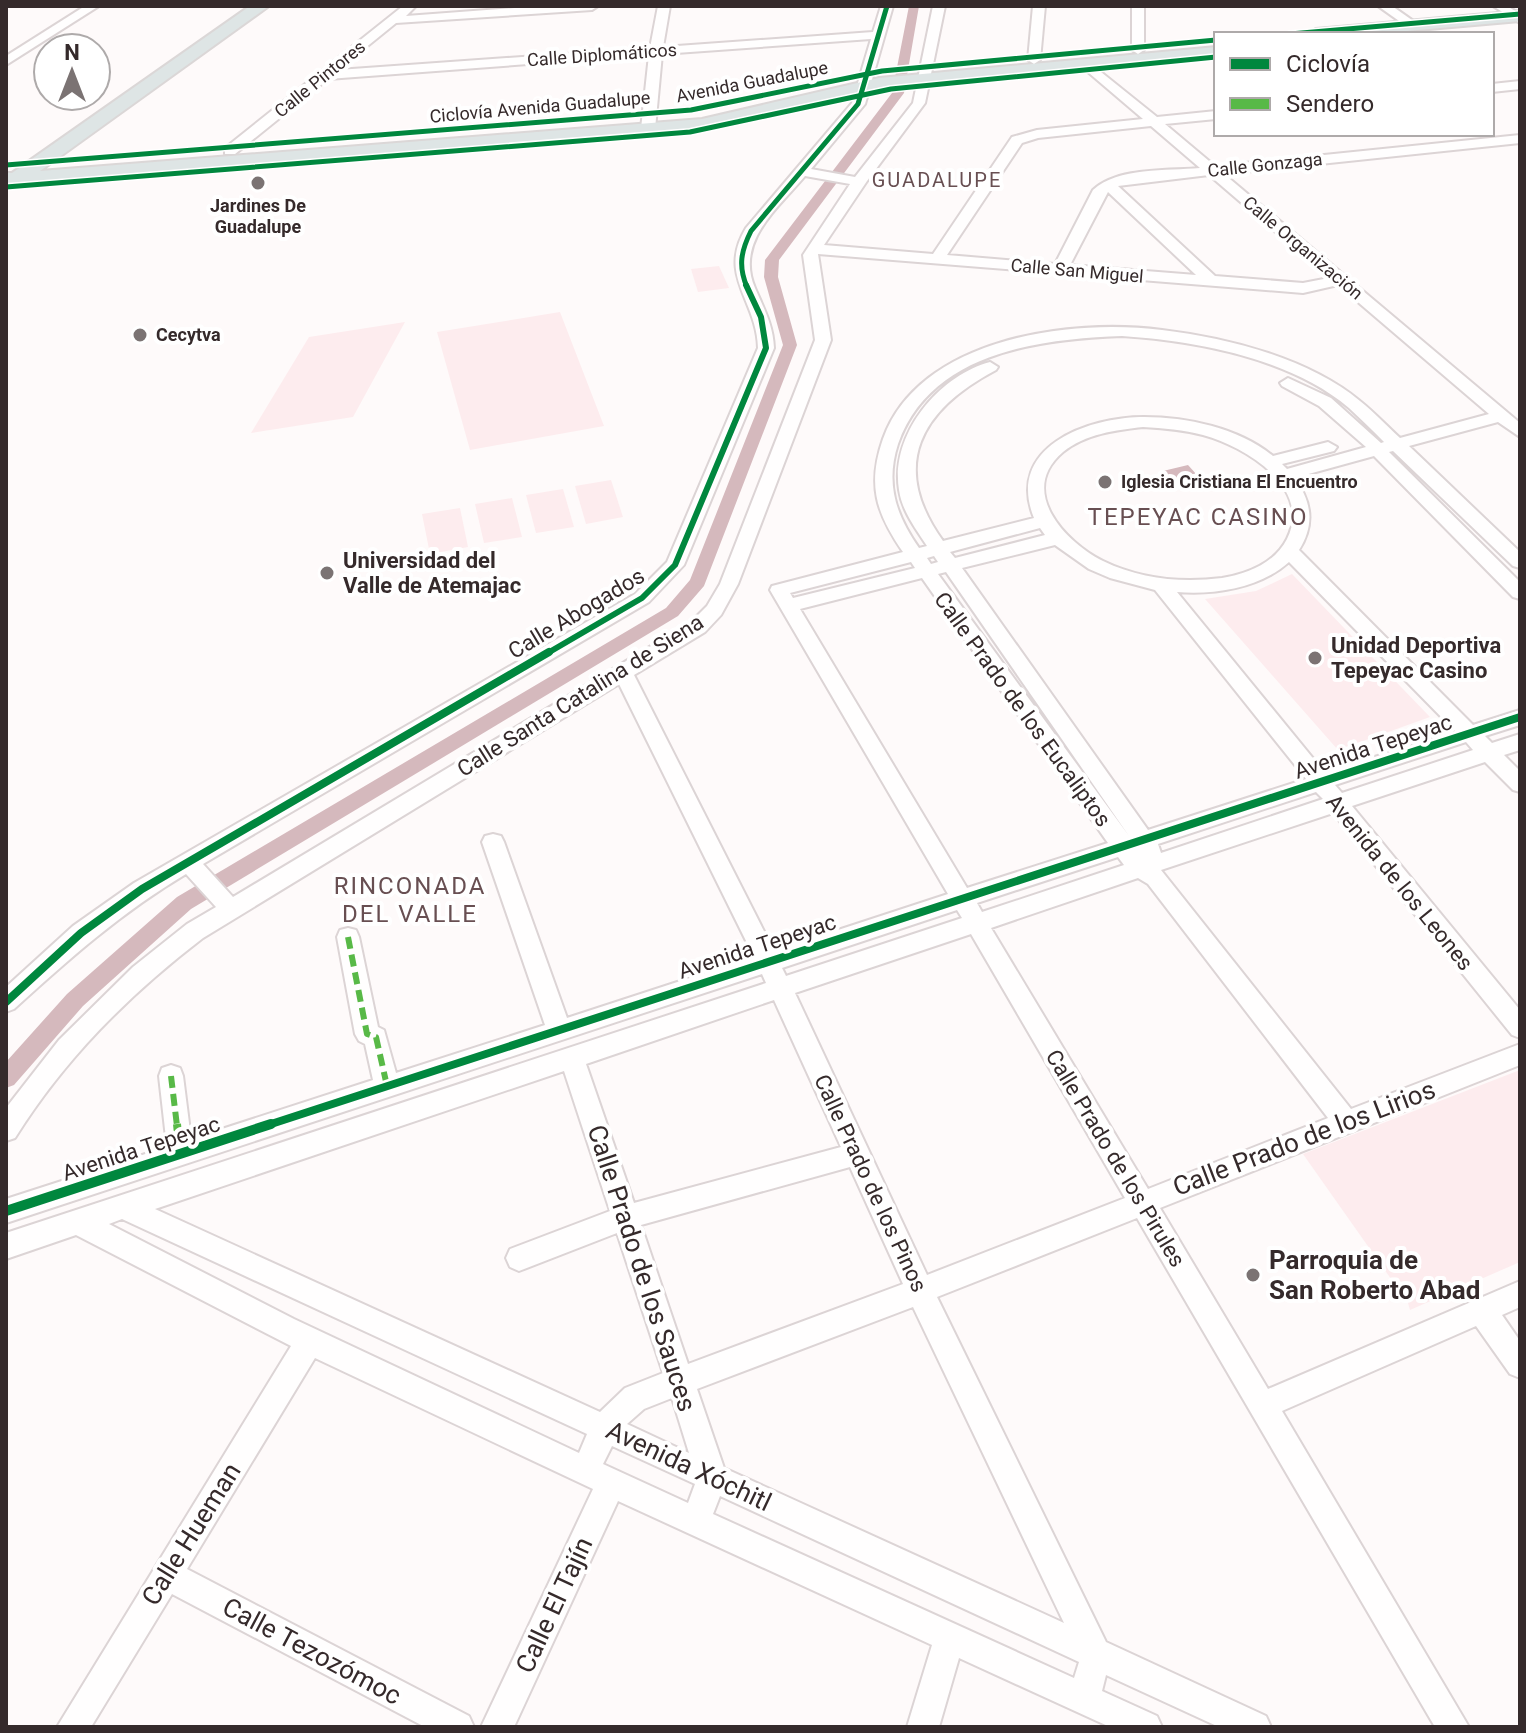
<svg xmlns="http://www.w3.org/2000/svg" width="1526" height="1733" font-family="Roboto,sans-serif">
<rect width="100%" height="100%" fill="#fefafa"/>
<g fill="#fdecee">
<polygon points="719,266 729,288 698,292 691,269"/>
<polygon points="560,312 604,426 470,450 437,332"/>
<polygon points="405,322 353,417 251,433 309,337"/>
<polygon points="611,480 623,517 586,524 575,486"/>
<polygon points="563,489 574,527 536,533 526,495"/>
<polygon points="512,498 522,537 484,543 475,504"/>
<polygon points="460,508 468,547 430,554 422,514"/>
<polygon points="1292,574 1430,717 1338,750 1205,599 1256,591"/>
<polygon points="1520,1070 1520,1262 1410,1310 1408,1303 1303,1154"/>
</g>
<polygon fill="#d5b9bd" points="1188,465 1205,484 1180,490 1163,471"/>
<g fill="none" stroke-linecap="round" stroke-linejoin="round">
<polygon fill="#d5b9bd" fill-rule="evenodd" points="909,6 919,6 904,93 779,260 778,277 797,345 704,586 678,616 191,909 83,1006 14,1085 6,1088 6,1062 67,994 177,897 666,608 690,580 783,345 764,277 765,260 892,93"/>
<g stroke="#dcd4d5" stroke-width="4">
<g id="minor">
<polygon points="85,6 99,6 6,65 6,56"/>
<path d="M403,6H416L406,16L541,6H598L592,10L396,23L338,70L650,48L658,6H670L663,47L873,32L881,6H893L865,104L811,169L855,177L913,103L933,6H945L925,103L867,181L824,245L933,254L1012,137L1037,130L1143,119L1082,67L1080,64L1086,60L1157,117L1216,111V119L1165,124L1215,166L1520,135V143L1224,174L1520,423V437L1498,422L1409,446L1520,552V568L1513,566L1393,451L1389,452L1520,582V599L1513,597L1374,456L1294,478C1312,501 1315,525 1299,550L1473,725L1520,710V725L1485,736L1492,743L1520,734V750L1504,755L1520,771V792L1513,790L1485,762L1352,806L1520,1010V1038L1512,1035L1333,813L1161,870L1351,1109L1520,1044V1065L1160,1208L1268,1389L1520,1281V1307L1502,1315L1520,1341V1378L1510,1374L1476,1326L1282,1411L1469,1727H1435L1137,1218L937,1297L1106,1642L1266,1716L1271,1727H1219L1106,1675L1102,1691L1157,1716L1162,1727H1110L959,1658L939,1727H907L932,1645L618,1501L514,1727H481L593,1489L315,1358L187,1569L469,1716L474,1727H425L172,1594L91,1727H57L291,1346L76,1235L6,1259V1233L766,983L762,974L6,1223V1199L167,1147L159,1076L162,1068L171,1065L180,1068L183,1076L191,1139L373,1080L365,1044L359,1041L355,1034L337,937L340,930L348,928L356,930L359,937L378,1027L384,1030L396,1073L545,1025L482,842L485,836L493,834L501,836L504,842L567,1018L754,957L619,684L203,938C129,995 65,1058 15,1138L6,1141V1108L59,1040L133,967L187,924L216,907L186,874C122,912 69,959 14,1009L6,1012V987L73,926L134,883L635,594L667,562L758,348C757,300 717,276 746,228L852,103L871,39L662,54L655,129L648,133L641,129L649,55L328,79L235,154H225V148ZM1151,126L1200,168C1167,171 1118,167 1093,190L1055,264L947,255L1022,143L1038,138ZM1209,175L1329,278L1303,283L1215,276L1118,186ZM805,176L850,184L803,255L815,340L720,584L707,606L691,622L233,897L203,864L649,602L684,565L774,348C773,325 764,309 755,288C735,242 777,209 805,176ZM1108,192L1196,275L1070,265ZM818,254L1303,293L1338,285L1489,414L1400,438C1387,426 1374,412 1360,401C1308,358 1228,338 1162,330C1070,318 919,338 883,439C867,485 876,513 903,552L772,586L770,590L948,894L774,951L634,675L705,632L721,615L738,584L831,340ZM1122,336C1196,341 1290,358 1349,408C1361,419 1373,431 1384,442L1381,443L1331,398L1288,378L1280,383L1282,386L1319,406L1366,447L1287,469L1282,464L1334,451L1337,447L1328,442L1273,456C1239,428 1187,417 1144,417C1088,417 1005,447 1034,518L943,541C889,466 920,410 996,370L998,367L990,362C938,376 890,435 899,490C902,511 916,529 927,546L919,548C896,515 885,484 898,444C930,353 1038,339 1122,336ZM1143,427C1163,428 1184,430 1203,435C1244,446 1313,487 1287,539C1275,563 1247,574 1222,578C1181,583 1140,579 1103,561C1065,542 1017,491 1063,452C1085,434 1116,430 1143,427ZM1040,528L1045,535L955,558L950,552ZM1055,545L1089,569L1110,578L1155,590L1306,779L1148,830L962,568ZM934,556L938,562L931,564L927,558ZM911,562L915,568L793,598L790,593ZM1289,562L1455,731L1325,773L1177,592C1215,595 1260,588 1289,562ZM946,572L1129,836L938,574ZM922,578L1108,843L967,888L800,609ZM1466,742L1473,750L1342,793L1335,785ZM1316,792L1323,799L1161,853L1158,844ZM1118,857L1124,865L982,912L977,903ZM1138,878L1148,884L1328,1118L1148,1189L991,928ZM957,910L962,918L786,976L782,968ZM971,934L1125,1198L927,1275L795,993ZM774,1000L841,1147L634,1203L586,1064ZM564,1071L610,1211L510,1249L506,1258L510,1267L519,1271L617,1233L663,1373L625,1388L600,1412L155,1209ZM850,1167L903,1284L688,1364L641,1225ZM122,1219L587,1434L579,1453L294,1319L109,1224ZM913,1307L1064,1623L724,1468L697,1389ZM672,1398L689,1453L627,1424L644,1409ZM612,1446L695,1484L688,1503L603,1464ZM720,1496L1079,1662L1074,1678L713,1514Z"/>
<polygon points="1033,6 1045,6 1040,60 1034,64 1028,60"/>
<polygon points="1132,6 1144,6 1144,50 1138,54 1132,50"/>
<polygon points="1378,6 1392,6 1419,25 1409,28"/>
<polygon points="1493,6 1507,6 1520,14 1520,23"/>
<polygon points="1520,81 1520,89 1492,92 1492,84"/>
</g>
</g>
<g stroke="#dbd7d7" stroke-width="4">
<g id="major">
<polygon points="250,6 269,6 40,171 702,119 879,78 1216,47 1216,57 879,88 702,129 6,185 6,173 12,173"/>
<polygon points="1520,11 1520,21 1372,34 1308,34 1316,29"/>
</g>
</g>
<use href="#minor" fill="#fffefe" fill-rule="evenodd"/>
<use href="#major" fill="#dee5e5" fill-rule="evenodd"/>
<g stroke="#58b947" stroke-width="6" stroke-dasharray="12 6" stroke-linecap="butt">
<polyline points="348,937 367,1034 376,1037 387,1086"/>
<polyline points="171,1076 177,1126"/>
</g>
<polyline stroke="#58b947" stroke-width="8" stroke-dasharray="15 8" stroke-linecap="butt" points="177,1124 180,1154"/>
<g stroke="#fff" stroke-width="8">
<g id="cycleway-far3">
<polyline points="1290,34 1520,14"/>
<polyline points="6,165 691,110 882,71 1216,40"/>
<polyline points="6,187 690,132 891,89 1216,57"/>
<path d="M747,287C738,266 741,251 751,231L858,104L887,6"/>
</g>
</g>
<g stroke="#fff" stroke-width="10">
<polyline id="cycleway-far2" points="546,654 642,598 675,565 766,348 761,317 746,285"/>
</g>
<g stroke="#fff" stroke-width="13">
<g id="cycleway-far1">
<polyline points="6,1002 81,933 142,889 549,652"/>
<polyline points="265,1126 1520,717"/>
</g>
</g>
<g stroke="#fff" stroke-width="15">
<polyline id="cycleway" points="6,1211 271,1124"/>
</g>
<use href="#cycleway-far3" stroke="#00873e" stroke-width="5"/>
<use href="#cycleway-far2" stroke="#00873e" stroke-width="6"/>
<use href="#cycleway-far1" stroke="#00873e" stroke-width="8"/>
<use href="#cycleway" stroke="#00873e" stroke-width="10"/>
</g>
<g fill="#7b7373" stroke="#fff" stroke-width="3">
<circle cx="258" cy="183" r="8"/>
<circle cx="140" cy="335" r="8"/>
<circle cx="1105" cy="482" r="8"/>
<circle cx="327" cy="573" r="8"/>
<circle cx="1315" cy="658" r="8"/>
<circle cx="1253" cy="1275" r="8"/>
</g>
<g text-anchor="middle" stroke-width="8" stroke-linejoin="round" paint-order="stroke">
<g font-size="18" fill="#352a2b" stroke="#fff">
<text transform="translate(602 55) rotate(-4)" y="6">Calle Diplomáticos</text>
<text transform="translate(320 79) rotate(-39)" y="6">Calle Pintores</text>
<text transform="translate(752 82) rotate(-11)" y="6">Avenida Guadalupe</text>
<text transform="translate(540 107) rotate(-5)" y="6">Ciclovía Avenida Guadalupe</text>
<text transform="translate(1265 165) rotate(-6)" y="6">Calle Gonzaga</text>
<text transform="translate(1303 248) rotate(40)" y="6">Calle Organización</text>
<text transform="translate(1077 271) rotate(5)" y="6">Calle San Miguel</text>
</g>
<g font-size="18" font-weight="bold" fill="#352a2b" stroke="#fff" text-anchor="start">
<text x="258" y="212" text-anchor="middle">Jardines De<tspan x="258" dy="21">Guadalupe</tspan></text>
<text x="156" y="341">Cecytva</text>
<text x="1121" y="488">Iglesia Cristiana El Encuentro</text>
</g>
<g font-size="20" letter-spacing="2" fill="#684f52" stroke="#fff">
<text x="937" y="187">GUADALUPE</text>
</g>
<g font-size="22" font-weight="bold" fill="#352a2b" stroke="#fff" text-anchor="start">
<text x="343" y="568">Universidad del<tspan x="343" dy="25">Valle de Atemajac</tspan></text>
<text x="1331" y="653">Unidad Deportiva<tspan x="1331" dy="25">Tepeyac Casino</tspan></text>
</g>
<g font-size="22" fill="#352a2b" stroke="#fff">
<text transform="translate(576 613) rotate(-31)" y="8">Calle Abogados</text>
<text transform="translate(580 695) rotate(-32)" y="8">Calle Santa Catalina de Siena</text>
<text transform="translate(1023 709) rotate(54)" y="8">Calle Prado de los Eucaliptos</text>
<text transform="translate(1373 746) rotate(-18)" y="8">Avenida Tepeyac</text>
<text transform="translate(1400 882) rotate(51)" y="8">Avenida de los Leones</text>
<text transform="translate(757 946) rotate(-18)" y="8">Avenida Tepeyac</text>
<text transform="translate(141 1148) rotate(-18)" y="8">Avenida Tepeyac</text>
<text transform="translate(1116 1158) rotate(59)" y="8">Calle Prado de los Pirules</text>
<text transform="translate(871 1183) rotate(65)" y="8">Calle Prado de los Pinos</text>
</g>
<g font-size="24" letter-spacing="2" fill="#684f52" stroke="#fff">
<text x="1198" y="525">TEPEYAC CASINO</text>
<text x="410" y="894">RINCONADA<tspan x="410" dy="28">DEL VALLE</tspan></text>
</g>
<g font-size="26" fill="#352a2b" stroke="#fff">
<text transform="translate(1304 1138) rotate(-21)" y="9">Calle Prado de los Lirios</text>
<text transform="translate(642 1268) rotate(72)" y="9">Calle Prado de los Sauces</text>
<text transform="translate(689 1466) rotate(25)" y="9">Avenida Xóchitl</text>
<text transform="translate(191 1534) rotate(-58)" y="9">Calle Hueman</text>
<text transform="translate(554 1605) rotate(-65)" y="9">Calle El Tajín</text>
<text transform="translate(312 1651) rotate(28)" y="9">Calle Tezozómoc</text>
</g>
<g font-size="26" font-weight="bold" fill="#352a2b" stroke="#fff" text-anchor="start">
<text x="1269" y="1269">Parroquia de<tspan x="1269" dy="30">San Roberto Abad</tspan></text>
</g>
</g>
<rect width="1526" height="1733" fill="none" stroke="#352a2b" stroke-width="16"/>
<rect x="1214" y="32" width="280" height="104" fill="#ffffff" stroke="#aeaaaa" stroke-width="2"/>
<rect x="1230" y="58" width="40" height="12" fill="#00873e" stroke="#aeaaaa" stroke-width="2"/>
<text x="1286" y="72" font-size="24" fill="#352a2b">Ciclovía</text>
<rect x="1230" y="98" width="40" height="12" fill="#58b947" stroke="#aeaaaa" stroke-width="2"/>
<text x="1286" y="112" font-size="24" fill="#352a2b">Sendero</text>
<g transform="translate(72 72)"><circle r="38" fill="#ffffff" stroke="#aeaaaa" stroke-width="2"/>
<path d="M0-6L14 30L0 20L-14 30Z" fill="#7b7373"/>
<text y="-12" font-size="22" font-weight="bold" text-anchor="middle" fill="#352a2b">N</text>
</g>
</svg>
